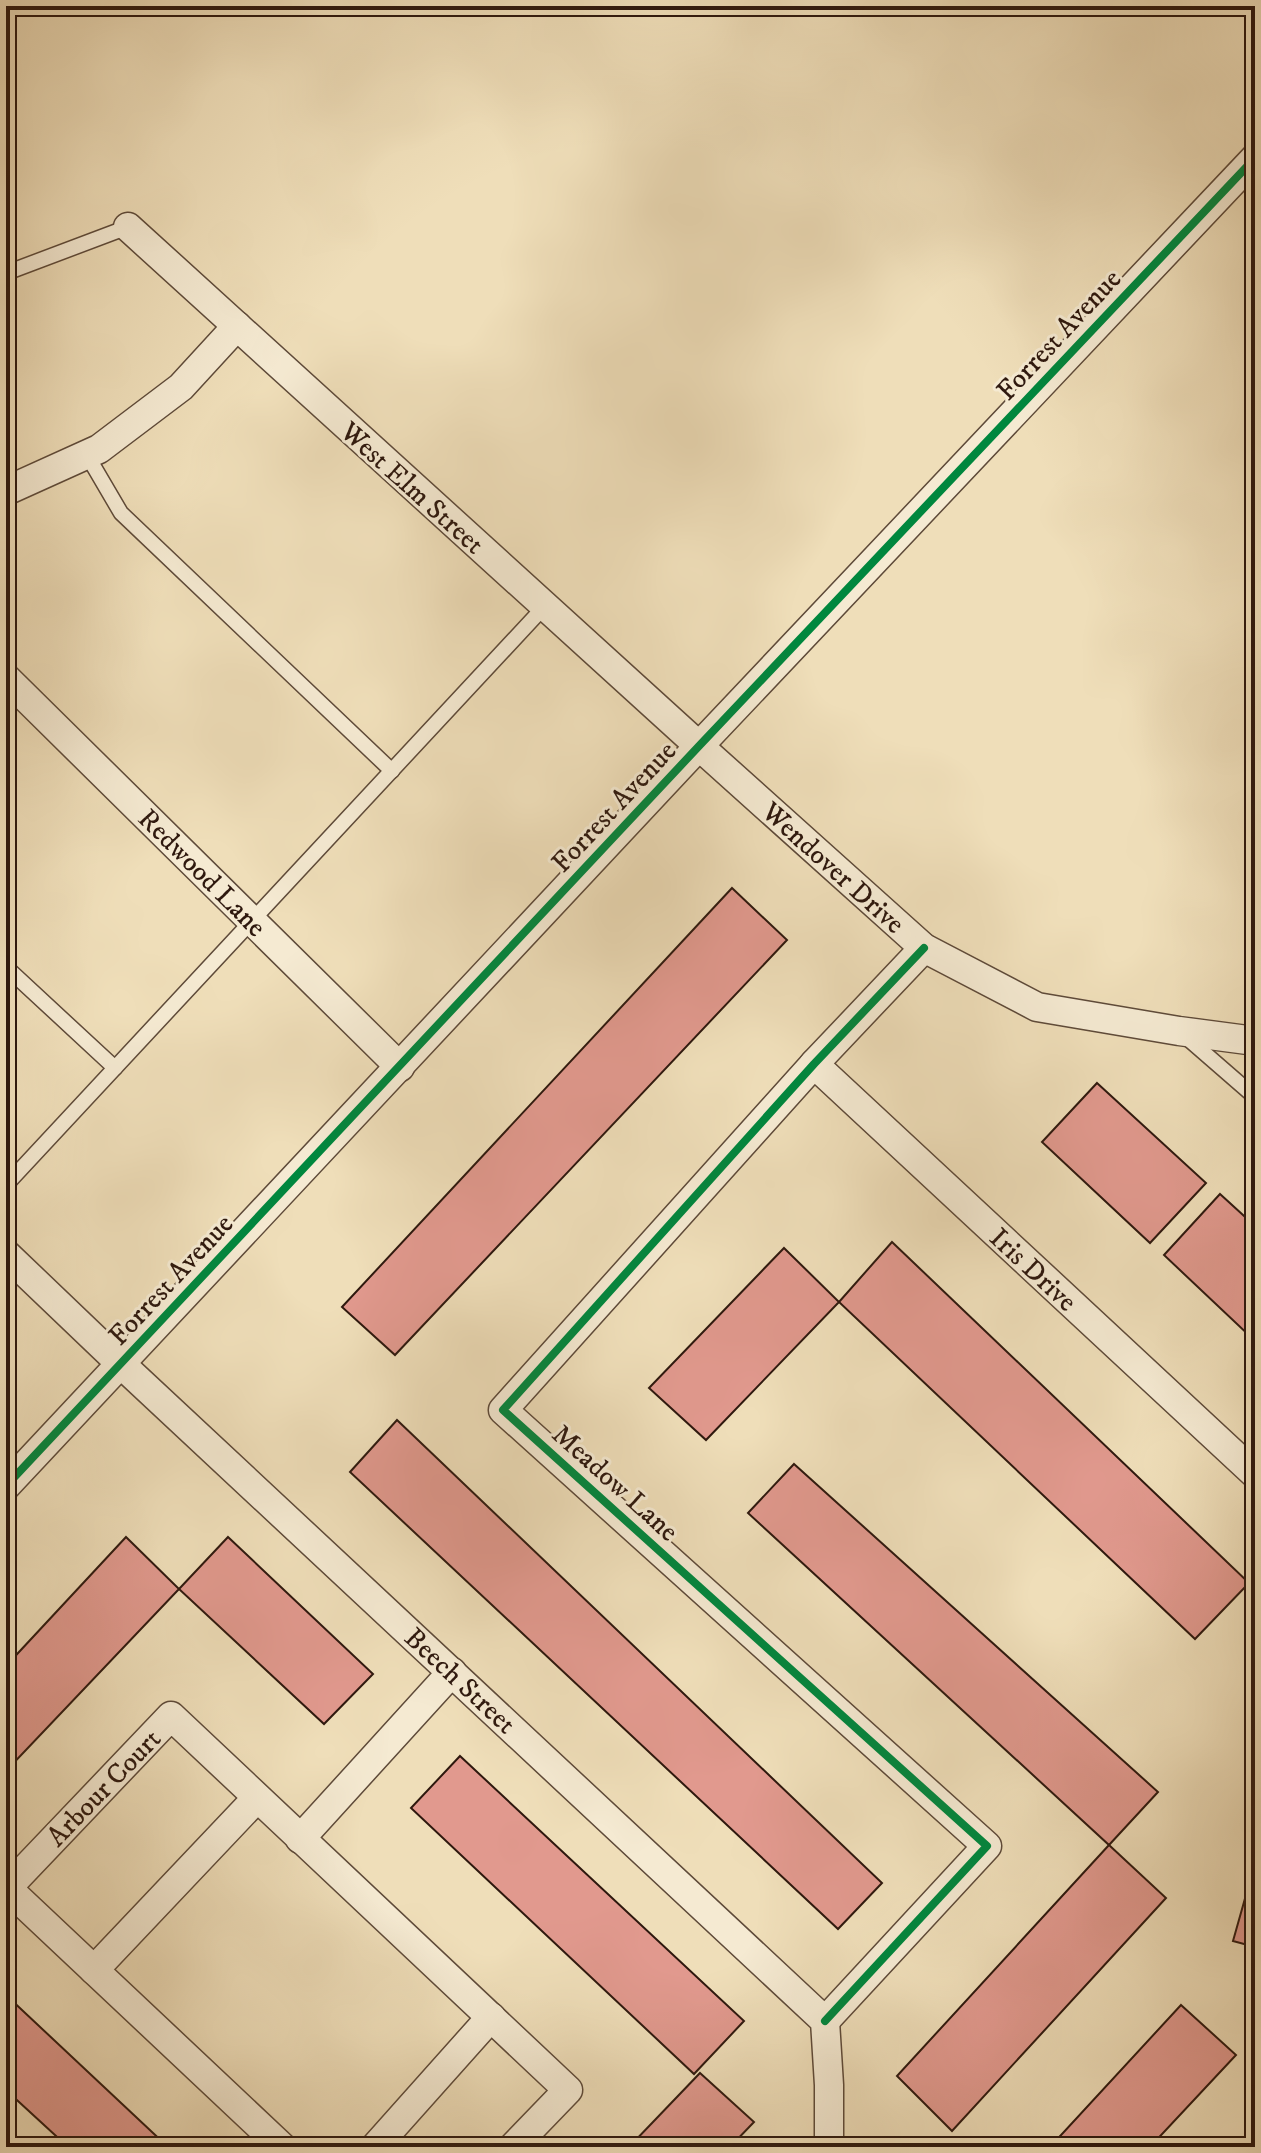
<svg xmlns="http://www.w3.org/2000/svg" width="1261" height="2153" font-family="'IM FELL DW Pica',serif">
<rect width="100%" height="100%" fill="#efdeb9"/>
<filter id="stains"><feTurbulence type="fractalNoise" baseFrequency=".0025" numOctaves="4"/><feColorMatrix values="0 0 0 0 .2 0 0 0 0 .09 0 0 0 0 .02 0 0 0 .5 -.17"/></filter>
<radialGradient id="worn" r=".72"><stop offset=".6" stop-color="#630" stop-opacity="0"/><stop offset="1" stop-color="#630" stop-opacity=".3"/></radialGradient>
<g fill="#e1998e" stroke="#2e180e" stroke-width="2">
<polygon points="732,888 787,940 395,1355 342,1307"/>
<polygon points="1097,1083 1206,1183 1150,1243 1042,1142"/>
<polygon points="1220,1194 1255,1226 1255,1341 1164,1255"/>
<polygon points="892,1242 1249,1583 1195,1639 839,1302"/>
<polygon points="784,1248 839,1302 706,1440 649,1388"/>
<polygon points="397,1420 882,1883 838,1929 350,1472"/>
<polygon points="794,1464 1158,1792 1109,1845 748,1513"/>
<polygon points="126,1537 179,1589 6,1771 6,1666"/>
<polygon points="228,1537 373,1674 324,1724 179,1589"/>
<polygon points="460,1756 744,2021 694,2074 411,1808"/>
<polygon points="1109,1845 1166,1898 952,2131 897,2076"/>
<polygon points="1255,1863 1255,1947 1233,1941"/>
<polygon points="6,1995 168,2147 68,2147 6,2090"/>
<polygon points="1181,2005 1236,2055 1150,2147 1050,2147"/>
<polygon points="700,2073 754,2122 730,2147 629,2147"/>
</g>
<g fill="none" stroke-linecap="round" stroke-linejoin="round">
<g stroke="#5e4a39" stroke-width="17">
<g id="lane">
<polyline points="6,273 128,227"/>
<polyline points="87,455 121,513 392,771"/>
<polyline points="6,967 115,1068"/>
<polyline points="1186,1037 1255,1097"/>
<polyline points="6,1185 544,607"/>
</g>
</g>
<g stroke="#5e4a39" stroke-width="31">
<g id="street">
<polyline points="128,227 699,746 924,948 1037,1007 1179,1031 1255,1041"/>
<polyline points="6,491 99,449 181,387 237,326"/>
<polyline points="6,678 400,1067"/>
<polyline points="814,1064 1255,1474"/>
<polyline points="6,1254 121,1364 825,2021 829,2085 829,2147"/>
<polyline points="6,1486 699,746 1255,158"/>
<polyline points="300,1839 452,1672"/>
<polyline points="94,1970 257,1798"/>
<polyline points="825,2021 987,1846 503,1410 814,1064 924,948"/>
<polyline points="282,2147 7,1888 171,1716 568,2090 513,2147"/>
<polyline points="375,2147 491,2017"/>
</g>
</g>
<use href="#lane" stroke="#f5ead2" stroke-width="14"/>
<use href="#street" stroke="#f5ead2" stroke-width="28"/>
<g stroke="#f5ead2" stroke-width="13">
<g id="cycleway">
<polyline points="6,1486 699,746 1255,158"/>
<polyline points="825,2021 987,1846 503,1410 814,1064 924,948"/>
</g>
</g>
<use href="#cycleway" stroke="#00873e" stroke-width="8"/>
</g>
<g text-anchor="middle" stroke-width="6" stroke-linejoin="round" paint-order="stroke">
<g font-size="28" fill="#2e180e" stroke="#f5ead2">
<text transform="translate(1058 334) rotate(-47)" y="10">Forrest Avenue</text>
<text transform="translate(413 487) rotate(42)" y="10">West Elm Street</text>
<text transform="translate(613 806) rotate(-47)" y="10">Forrest Avenue</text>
<text transform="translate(834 867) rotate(42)" y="10">Wendover Drive</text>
<text transform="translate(203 872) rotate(45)" y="10">Redwood Lane</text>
<text transform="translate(1034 1269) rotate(43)" y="10">Iris Drive</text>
<text transform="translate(170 1279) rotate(-47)" y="10">Forrest Avenue</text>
<text transform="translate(616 1482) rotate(42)" y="10">Meadow Lane</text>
<text transform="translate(461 1680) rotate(43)" y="10">Beech Street</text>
<text transform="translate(103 1787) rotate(-46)" y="10">Arbour Court</text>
</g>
</g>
<rect width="1261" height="2153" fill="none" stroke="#efdeb9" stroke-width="32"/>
<rect x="8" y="8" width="1245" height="2137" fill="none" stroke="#2e180e" stroke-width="4"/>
<rect x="16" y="16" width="1229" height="2121" fill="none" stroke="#2e180e" stroke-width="2"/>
<rect width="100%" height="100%" filter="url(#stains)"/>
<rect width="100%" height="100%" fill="url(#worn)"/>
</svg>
